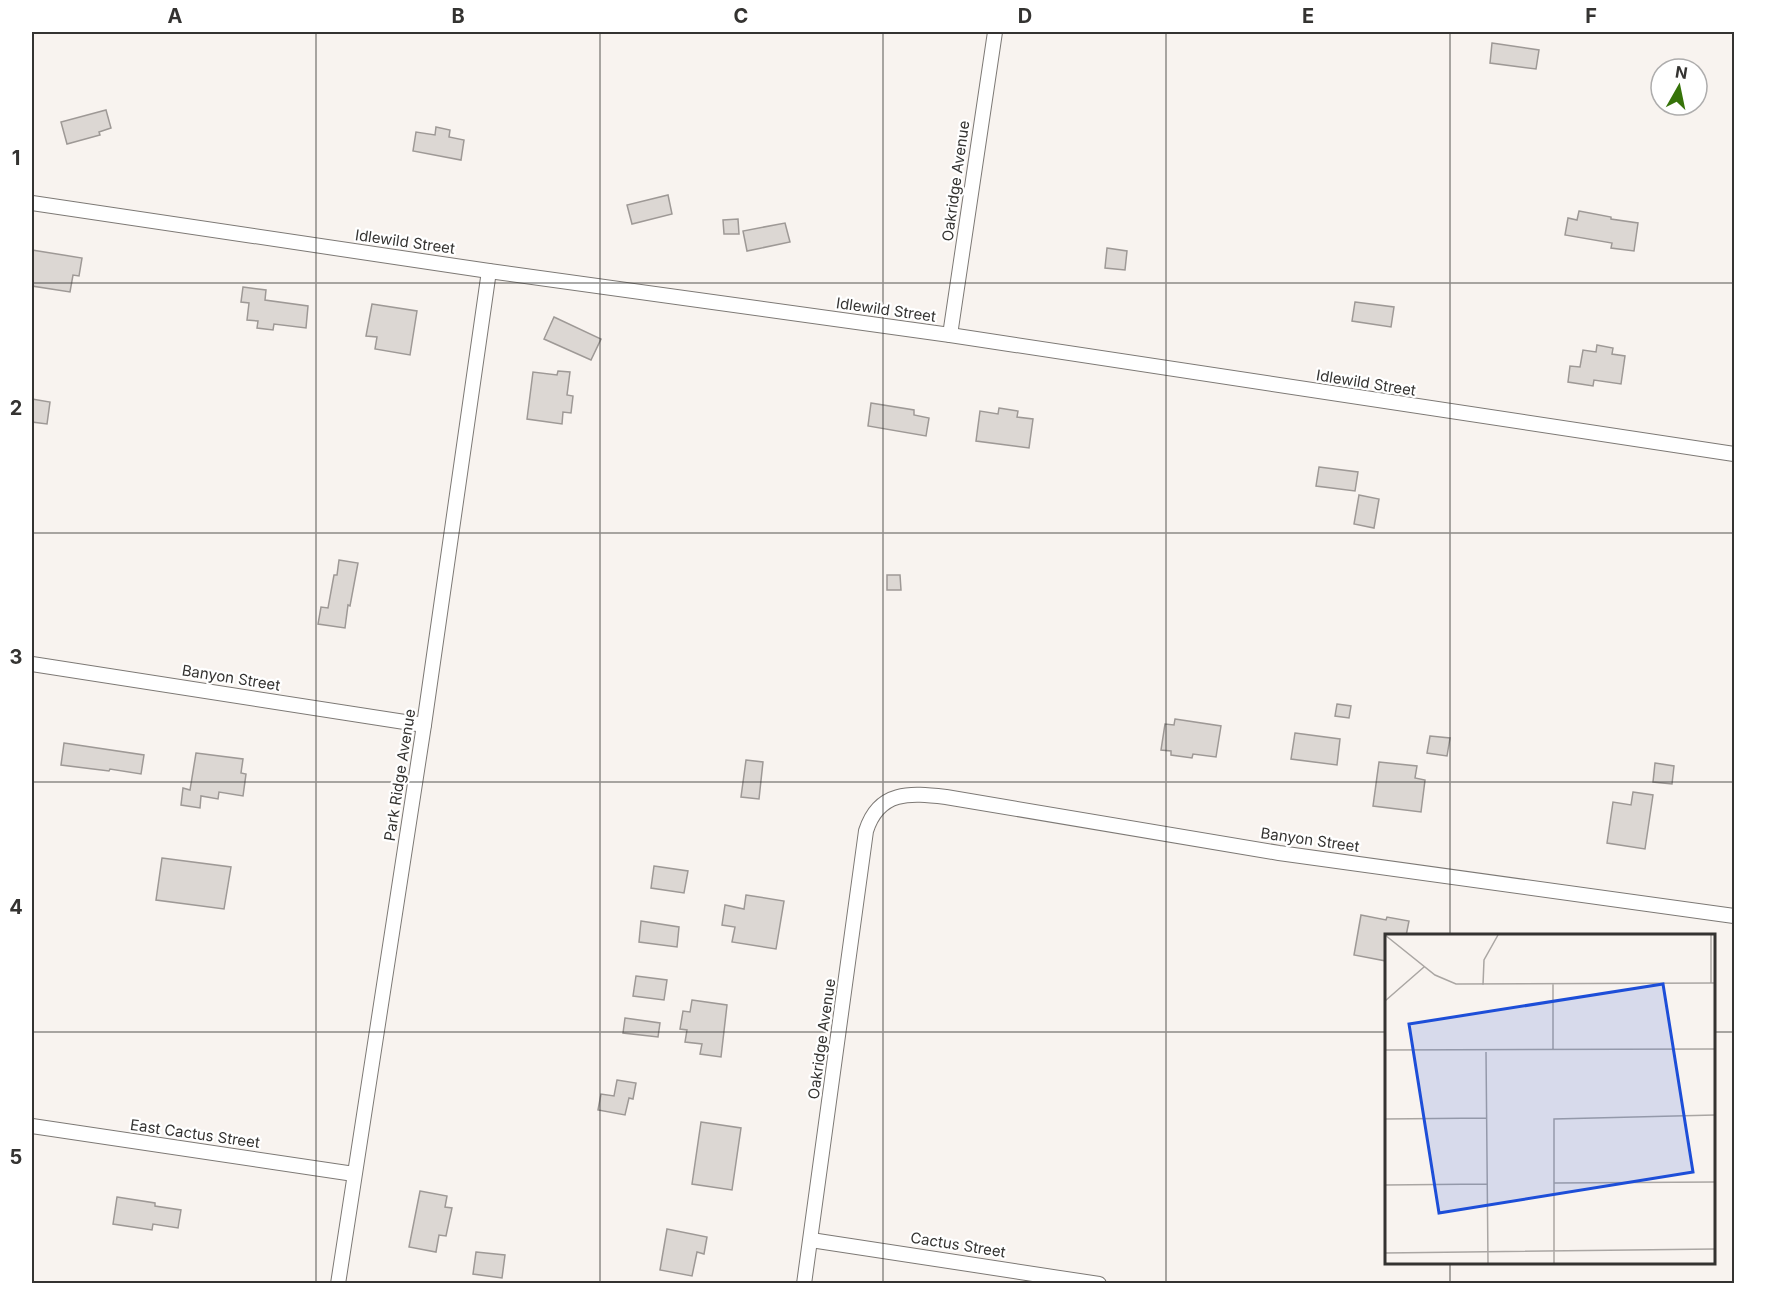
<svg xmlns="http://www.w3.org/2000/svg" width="1766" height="1315" font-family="Inter,sans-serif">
<rect width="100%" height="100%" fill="#f8f3ef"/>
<g fill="#dcd7d3" stroke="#9e9996" stroke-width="1.5">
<polygon points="1492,43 1539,50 1536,69 1490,63"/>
<polygon points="106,110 111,128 99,132 100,135 67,144 61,122"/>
<polygon points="436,127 450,130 449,137 464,140 461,160 413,151 416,132 435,135"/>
<polygon points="668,195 672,214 632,224 627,205"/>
<polygon points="1579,211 1611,217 1611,219 1638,223 1634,251 1611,248 1612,243 1565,235 1568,218 1577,220"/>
<polygon points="738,219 739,234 724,234 723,220"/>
<polygon points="785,223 790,242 747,251 743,231"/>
<polygon points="1107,248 1127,251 1125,270 1105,268"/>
<polygon points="32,250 82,258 79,276 73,275 70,292 32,286"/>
<polygon points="243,287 266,290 265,300 308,306 306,328 274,324 273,330 257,328 258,321 247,320 249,303 241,302"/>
<polygon points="1355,302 1394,307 1391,327 1352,321"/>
<polygon points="372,304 417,311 410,355 375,349 377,337 366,336"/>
<polygon points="554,317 601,339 591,360 544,339"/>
<polygon points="1597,345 1613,348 1612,354 1625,356 1621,384 1594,380 1593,386 1568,382 1570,366 1580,367 1583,350 1596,352"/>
<polygon points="558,371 570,372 567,395 573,396 571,413 563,412 562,424 527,419 533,372 557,375"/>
<polygon points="32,399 50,402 47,424 32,422"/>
<polygon points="871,403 914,410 914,415 929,418 926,436 868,426"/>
<polygon points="999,408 1018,411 1017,417 1033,419 1029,448 976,441 980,411 998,414"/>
<polygon points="1319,467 1358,472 1355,491 1316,486"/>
<polygon points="1359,495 1379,499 1374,528 1354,524"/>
<polygon points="339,560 358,563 350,606 348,605 345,628 318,624 321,607 328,608 334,575 337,575"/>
<polygon points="887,575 900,575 901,590 887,590"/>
<polygon points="1337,704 1351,706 1349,718 1335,716"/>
<polygon points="1175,719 1221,726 1216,757 1193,754 1192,758 1171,755 1171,751 1161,750 1165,724 1174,725"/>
<polygon points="1295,733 1340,739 1337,765 1291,759"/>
<polygon points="1430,736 1450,738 1447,756 1427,753"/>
<polygon points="64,743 144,755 141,774 110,769 109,771 61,765"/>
<polygon points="196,753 243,759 241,773 246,774 243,796 219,792 218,799 201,796 200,808 181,805 183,788 190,790"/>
<polygon points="746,760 763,762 759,799 741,797"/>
<polygon points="1379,762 1417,766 1415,778 1425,780 1421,812 1373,806"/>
<polygon points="1655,763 1674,766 1672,784 1653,782"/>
<polygon points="1633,792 1653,795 1645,849 1607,843 1613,802 1631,805"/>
<polygon points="162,858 231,867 224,909 156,900"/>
<polygon points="654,866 688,871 684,893 651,888"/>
<polygon points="746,895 784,901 776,949 732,942 735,927 722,925 725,905 744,909"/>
<polygon points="1361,915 1386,920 1387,917 1409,921 1406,936 1386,936 1386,961 1354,955"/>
<polygon points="641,921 679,927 677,947 639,942"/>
<polygon points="636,976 667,980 664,1000 633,996"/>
<polygon points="692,1000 727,1005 721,1057 700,1054 702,1044 685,1042 687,1030 680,1029 683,1011 690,1012"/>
<polygon points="625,1018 660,1023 658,1037 623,1033"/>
<polygon points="617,1080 636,1083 633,1099 629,1098 625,1115 598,1110 601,1094 614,1096"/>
<polygon points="701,1122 741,1128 732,1190 692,1184"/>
<polygon points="420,1191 447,1196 445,1207 452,1208 446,1236 439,1235 436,1252 409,1247"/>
<polygon points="117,1197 155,1203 155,1206 181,1210 178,1228 153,1224 152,1230 113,1224"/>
<polygon points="667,1229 707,1237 704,1254 697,1252 692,1276 660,1270"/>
<polygon points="476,1252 505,1255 502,1278 473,1274"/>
</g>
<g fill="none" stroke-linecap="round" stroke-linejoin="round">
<g stroke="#7d7975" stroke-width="16">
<g id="street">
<polyline points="32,203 489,271 950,335 1734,454"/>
<polyline points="950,335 995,32"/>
<polyline points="32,664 424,725"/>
<polyline points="32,1126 354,1174"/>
<polyline points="811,1240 1099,1284"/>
<polyline points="338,1284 424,725 489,271"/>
<path d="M804,1284L866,831C879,790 910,793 946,797L1279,853L1734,916"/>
</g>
</g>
<use href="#street" stroke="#fff" stroke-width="14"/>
</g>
<path fill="none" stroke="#343331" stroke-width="1.5" stroke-opacity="0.55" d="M316,32V1284M600,32V1284M883,32V1284M1166,32V1284M1450,32V936M32,283H1734M32,533H1734M32,782H1734M32,1032H1386M1714,1032H1734M1450,1262V1284"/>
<g text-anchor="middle" stroke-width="4.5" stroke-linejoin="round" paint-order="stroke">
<g font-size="15" fill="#343331" stroke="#fff">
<text transform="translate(956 181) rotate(-82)" y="5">Oakridge Avenue</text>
<text transform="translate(405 242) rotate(8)" y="5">Idlewild Street</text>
<text transform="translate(886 310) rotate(8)" y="5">Idlewild Street</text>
<text transform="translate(1366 383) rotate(9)" y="5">Idlewild Street</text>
<text transform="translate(231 678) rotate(9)" y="5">Banyon Street</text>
<text transform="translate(400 775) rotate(-81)" y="5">Park Ridge Avenue</text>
<text transform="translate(1310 840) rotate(8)" y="5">Banyon Street</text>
<text transform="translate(822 1039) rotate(-82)" y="5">Oakridge Avenue</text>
<text transform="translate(195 1134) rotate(8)" y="5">East Cactus Street</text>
<text transform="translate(958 1245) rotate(9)" y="5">Cactus Street</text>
</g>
</g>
<g transform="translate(1385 934)">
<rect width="330" height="330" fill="#f8f3ef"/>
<path fill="none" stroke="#aaa6a3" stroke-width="1.5" d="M0,1L50,41L71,50L330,49M326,49V1M168,50V116M98,51L99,26L113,1M0,67L39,33M0,116L330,115M101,118L103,329M0,185L102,184M169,249L330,248M0,251L102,250M0,319L330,315M169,329V185L330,181"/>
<path fill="#1d4ed8" fill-opacity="0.15" stroke="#1d4ed8" stroke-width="3" d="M278,50L308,238L54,279L24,90Z"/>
<rect width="330" height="330" fill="none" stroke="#343331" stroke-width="3"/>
</g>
<rect width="1766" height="1315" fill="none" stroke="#ffffff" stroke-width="66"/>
<g transform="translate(1679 87) rotate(9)"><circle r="28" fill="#ffffff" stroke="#aeadad" stroke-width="1.5"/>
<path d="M0-4.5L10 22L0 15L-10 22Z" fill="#367309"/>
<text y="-9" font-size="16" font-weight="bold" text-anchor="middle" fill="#343331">N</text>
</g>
<rect x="33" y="33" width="1700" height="1249" fill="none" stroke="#343331" stroke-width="2"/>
<g font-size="20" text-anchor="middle" font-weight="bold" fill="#343331">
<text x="175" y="23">A</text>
<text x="458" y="23">B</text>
<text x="741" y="23">C</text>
<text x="1025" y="23">D</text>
<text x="1308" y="23">E</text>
<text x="1591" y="23">F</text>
<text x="16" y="165">1</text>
<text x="16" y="415">2</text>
<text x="16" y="664">3</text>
<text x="16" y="914">4</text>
<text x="16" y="1164">5</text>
</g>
</svg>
